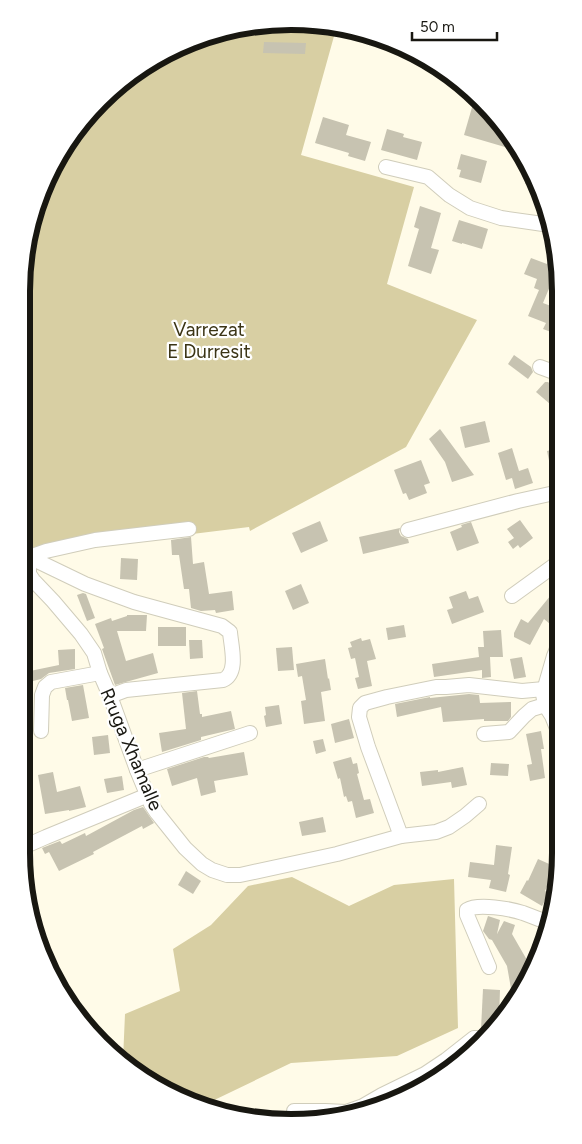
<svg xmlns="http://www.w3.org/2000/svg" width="582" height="1144" font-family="Figtree,sans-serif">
<rect width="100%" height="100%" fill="#fffbe8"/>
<g fill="#d8cfa3">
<polygon points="308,22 336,29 301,155 414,187 387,284 477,320 406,447 250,531 249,527 22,555 22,274 49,172 113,88 204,36"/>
<polygon points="292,877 349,906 394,885 454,879 458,1028 397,1056 291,1063 206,1104 141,1077 123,1060 125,1014 180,991 173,949 211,925 248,886"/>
</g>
<g fill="#c7c3b1">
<polygon points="264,42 306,43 305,54 263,53"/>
<polygon points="475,97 505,127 519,151 464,135"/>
<polygon points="323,117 349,125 346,135 371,142 365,161 348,156 349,153 315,143"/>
<polygon points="387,129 404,134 403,137 422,142 417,160 381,150"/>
<polygon points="461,154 487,161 481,183 459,177 461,170 457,169"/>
<polygon points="529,169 540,188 541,189 525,184"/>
<polygon points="420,206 441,213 431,248 439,250 431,274 408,266 419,229 414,227"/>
<polygon points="459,220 488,229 482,249 462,243 462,244 452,241"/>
<polygon points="555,244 558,256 558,276 555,274 543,303 559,309 559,335 543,329 546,323 528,316 539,290 534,288 537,279 524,274 531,258 547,264"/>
<polygon points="514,355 531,367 533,372 528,379 508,364"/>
<polygon points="545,382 548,382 559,392 559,395 550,404 536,392"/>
<polygon points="485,421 490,442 465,448 460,427"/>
<polygon points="440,429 474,475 452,482 445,462 429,439"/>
<polygon points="512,448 519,471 528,468 533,483 515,489 512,478 506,480 498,453"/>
<polygon points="559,448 559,468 551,470 547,451"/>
<polygon points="421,460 430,483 424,485 427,493 409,500 406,493 403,494 394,470"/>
<polygon points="520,520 533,538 520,548 518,545 513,549 508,542 514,538 507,529"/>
<polygon points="320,521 328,541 301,553 292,533"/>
<polygon points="471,522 479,543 457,551 450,532 462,527 461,525"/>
<polygon points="400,528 399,532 401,536 408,539 409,543 363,554 359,537"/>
<polygon points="191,537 193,564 204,562 209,594 232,591 234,610 216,613 215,610 201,611 191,608 189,589 184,589 179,555 172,555 171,540"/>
<polygon points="121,558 138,559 137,580 120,579"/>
<polygon points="301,584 309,603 293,610 285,591"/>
<polygon points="466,591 469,599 478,596 484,612 452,624 447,610 453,608 449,597"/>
<polygon points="83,593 86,594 95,618 87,621 77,595"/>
<polygon points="551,595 559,602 559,612 550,624 544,619 530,645 514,637 514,633 521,619 528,623"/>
<polygon points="127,615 147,615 146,631 117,631 126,661 153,653 158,673 115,685 102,649 104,648 95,624 111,618 112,621 127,616"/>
<polygon points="404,625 406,637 388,640 386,628"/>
<rect x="158" y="627" width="28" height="19"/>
<polygon points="501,630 503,657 490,657 491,677 482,678 482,670 434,677 432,664 479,657 478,647 484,647 483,631"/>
<polygon points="361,638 362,641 370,639 376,659 367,661 372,686 358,689 355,678 359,677 355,658 351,659 348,648 352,647 350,642"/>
<polygon points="189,640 202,640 203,658 190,659"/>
<polygon points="292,647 294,670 278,671 276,648"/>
<polygon points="75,649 75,669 49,673 41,679 21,684 21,650 25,650 30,671 59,665 58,650"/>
<polygon points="522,657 526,677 514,679 510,659"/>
<polygon points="325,659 328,679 329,678 331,690 321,692 325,721 304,724 301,701 306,700 302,676 298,677 296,664"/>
<polygon points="83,685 89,718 72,721 68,700 67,700 65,688"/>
<polygon points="197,691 200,714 202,714 202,717 231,711 235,729 201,737 201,740 162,752 159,733 186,729 182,693"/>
<polygon points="469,694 479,695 480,703 511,702 511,717 508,721 484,721 484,719 443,722 441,707 397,717 395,704 430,697 430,698"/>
<polygon points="279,705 282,724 266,727 264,716 266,715 265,707"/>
<polygon points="349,719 354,738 335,743 331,724"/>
<polygon points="541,731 544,749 541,749 545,778 530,781 527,765 532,764 526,734"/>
<polygon points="108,735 110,753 94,755 92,737"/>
<polygon points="323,739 326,751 316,754 313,741"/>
<polygon points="244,752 248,775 214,781 216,792 201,796 197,778 172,786 167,769 204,757 208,757 209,758"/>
<polygon points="351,757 353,764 357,763 359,773 357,774 364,800 370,799 374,813 356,818 352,801 348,802 346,796 344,797 340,778 338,779 333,762"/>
<polygon points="491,763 509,764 508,776 490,775"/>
<polygon points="463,767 467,785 452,788 451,782 422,786 420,772 438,770 438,772"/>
<polygon points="53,772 57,792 80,786 86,807 69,811 69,810 45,814 38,775"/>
<polygon points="122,776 124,790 107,793 104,779"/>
<polygon points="143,807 154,823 143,829 142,826 108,844 93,852 94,854 59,871 49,852 45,854 42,848 60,841 62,844 85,833 86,836 134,810"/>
<polygon points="323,817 326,832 302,836 299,822"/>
<polygon points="496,845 512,847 508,874 510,875 506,892 489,888 491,880 468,877 470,862 494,865"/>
<polygon points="538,859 556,867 545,891 549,893 542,906 520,893 527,880 528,881"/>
<polygon points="186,871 201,881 193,894 178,885"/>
<polygon points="488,916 500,920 497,934 504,921 515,925 512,934 531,967 532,973 513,1000 507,966 492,940 489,939 483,931"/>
<polygon points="483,989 500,990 499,1020 492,1029 481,1029"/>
</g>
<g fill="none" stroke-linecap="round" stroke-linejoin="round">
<g stroke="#d0cdbb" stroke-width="16">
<g id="minor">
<polyline points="386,167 428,177 449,195 470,208 501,218 550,225"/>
<polyline points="540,367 559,374"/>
<polyline points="408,530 518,501 559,492"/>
<polyline points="25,557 29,557 46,551 95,540 189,529"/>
<polyline points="512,596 559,562"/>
<polyline points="560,642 554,656 543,694 545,705 552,716 560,736"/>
<path d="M110,696L126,690L223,680C239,673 231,646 230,632L222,626L134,602L85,584L29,557V574L33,580L53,601L81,634L94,653L100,673L110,696L137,770L151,804L157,813L185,848L202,864L212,870L227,875H240L337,854L401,836L436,832L449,827L465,816L479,804"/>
<polyline points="41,731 42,695 45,687 51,682 100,673"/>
<polyline points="484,734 509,732 524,716 532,709 545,705"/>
<polyline points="137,770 250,733"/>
<polyline points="401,836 368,747 359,717 360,708 365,703 387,697 436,687 446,687 469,685 522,691 544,689"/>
<polyline points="21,848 46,837 148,795"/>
<path d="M489,967L467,915V910C478,903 511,909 523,913C531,916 539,919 546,922"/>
<polyline points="294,1111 325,1111 346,1112 363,1106 382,1095 425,1074 446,1060 474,1038 486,1038"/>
</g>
</g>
<use href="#minor" stroke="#fff" stroke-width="14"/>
</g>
<g text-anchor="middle" stroke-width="4.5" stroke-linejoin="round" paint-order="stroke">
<g font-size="19" fill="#3b3415" stroke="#fff">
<text x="209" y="336">Varrezat<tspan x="209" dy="22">E Durresit</tspan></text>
</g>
<g font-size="19" fill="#181711" stroke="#fff">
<text transform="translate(132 749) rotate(67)" y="7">Rruga Xhamalle</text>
</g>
</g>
<path d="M0 0H582V1144H0ZM291 30H291A261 261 0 0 1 552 291V853A261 261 0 0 1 291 1114H291A261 261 0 0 1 30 853V291A261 261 0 0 1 291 30Z" fill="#fff" fill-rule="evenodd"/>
<path fill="none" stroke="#181711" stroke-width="6" d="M291 30H291A261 261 0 0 1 552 291V853A261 261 0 0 1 291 1114H291A261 261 0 0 1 30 853V291A261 261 0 0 1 291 30Z"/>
<path d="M412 32v8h85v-8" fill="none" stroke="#181711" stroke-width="2.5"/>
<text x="420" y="32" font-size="15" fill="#181711" stroke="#ffffff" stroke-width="4" paint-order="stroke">50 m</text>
</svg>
